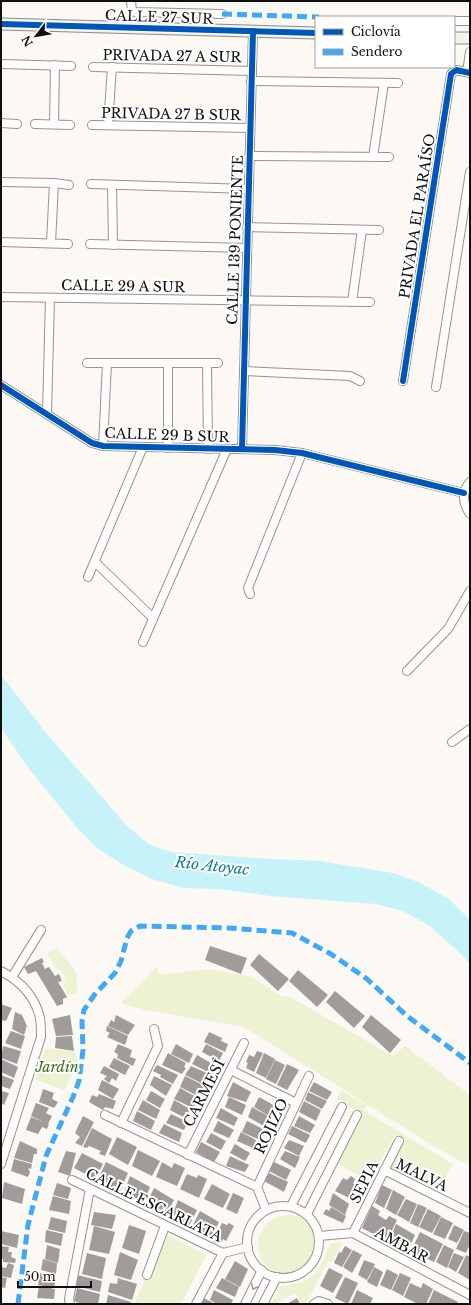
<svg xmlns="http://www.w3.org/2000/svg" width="471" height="1305" font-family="'Libre Baskerville',serif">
<rect width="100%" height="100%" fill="#fcf8f4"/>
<g fill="#ecf2d2">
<polygon points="57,948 76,972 77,993 68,996 62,982 66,980 61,970 57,970 47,954"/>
<polygon points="156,967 160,975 209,969 252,977 281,996 290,997 393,1056 405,1046 470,1095 470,1166 435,1147 244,1027 145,1010 121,1003"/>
<polygon points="46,1048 76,1052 78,1064 64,1090 39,1081 36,1078"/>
<polygon points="341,1090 366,1105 364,1111 453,1164 438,1191 391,1167 404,1141 395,1136 368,1181 338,1164 360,1114 337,1099"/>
<circle cx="288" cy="1245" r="30"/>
<polygon points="166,1234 206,1255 181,1304 134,1304"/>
<path d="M331,1243H342L333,1261H328L306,1304H303L295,1293L276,1304H271L280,1286C301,1284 314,1281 323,1261C326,1254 327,1249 331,1243Z"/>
</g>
<polygon fill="#c8f2f9" points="1,675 46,733 108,804 125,824 148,844 171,852 255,858 320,861 393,873 418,882 449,899 470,920 470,964 463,956 430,926 403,911 375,904 270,896 219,889 183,888 152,879 125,866 98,849 79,830 29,769 1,728"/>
<g fill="#9f9c99">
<polygon points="210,946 247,958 241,974 205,960"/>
<polygon points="259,954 289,979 278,991 250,965"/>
<polygon points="42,958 44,962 42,963 45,969 49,967 55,976 59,974 62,981 58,982 67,997 63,999 63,1004 57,1006 36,971 28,974 24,967"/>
<polygon points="298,970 328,995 317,1007 289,981"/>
<polygon points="335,991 365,1016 354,1028 326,1002"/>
<polygon points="1,1004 12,1008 6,1021 1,1020"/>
<polygon points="15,1012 22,1015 27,1026 24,1035 12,1029"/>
<polygon points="70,1015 73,1035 56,1036 52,1019"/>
<polygon points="116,1015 135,1025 128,1035 108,1026 111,1020 114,1022"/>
<polygon points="371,1015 401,1040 390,1053 362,1027"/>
<polygon points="107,1026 128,1036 125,1045 107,1037 110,1033 106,1031"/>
<polygon points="11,1031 25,1036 21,1049 5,1043"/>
<polygon points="209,1032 222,1038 221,1041 228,1044 225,1052 204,1042"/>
<polygon points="72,1036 74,1051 55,1048 56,1037"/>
<polygon points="118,1044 132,1050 130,1057 136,1059 133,1066 117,1058 118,1054 114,1052"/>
<polygon points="176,1044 193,1054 189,1063 171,1054"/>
<polygon points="206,1044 223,1053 219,1061 202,1052"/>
<polygon points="3,1046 21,1051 17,1064 1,1058"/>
<polygon points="257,1051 263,1053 254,1072 246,1068 248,1063 246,1062 249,1055 254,1057"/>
<polygon points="168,1053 186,1063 184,1067 186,1068 182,1074 162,1065"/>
<polygon points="264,1053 275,1059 266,1078 256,1073"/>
<polygon points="197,1055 216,1066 212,1074 192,1064"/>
<polygon points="114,1058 130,1066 125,1075 109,1067"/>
<polygon points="1,1059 18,1067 14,1078 1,1072"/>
<polygon points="275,1060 285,1065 276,1084 266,1079"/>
<polygon points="287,1064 299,1070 287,1090 277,1085"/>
<polygon points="157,1065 178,1075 173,1084 160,1077 161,1075 153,1071"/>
<polygon points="104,1066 119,1074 116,1081 112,1078 109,1083 104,1079 107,1076 100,1073"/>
<polygon points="191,1066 209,1074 203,1084 185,1075"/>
<polygon points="1,1075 14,1080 10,1089 1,1086"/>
<polygon points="154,1076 172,1085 166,1096 150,1085"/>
<polygon points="185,1076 205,1086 200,1097 180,1087"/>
<polygon points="102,1080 119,1089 113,1099 98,1090"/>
<polygon points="233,1082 251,1092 246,1102 227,1096"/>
<polygon points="314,1082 332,1092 327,1100 309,1091"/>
<polygon points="180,1088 198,1098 193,1108 174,1099"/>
<polygon points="43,1089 54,1093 52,1099 58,1102 54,1108 39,1102"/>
<polygon points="1,1091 9,1093 4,1105 1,1103"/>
<polygon points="151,1091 165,1099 160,1108 146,1100"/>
<polygon points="308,1092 327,1101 322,1109 305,1100"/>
<polygon points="99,1094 116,1101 113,1109 105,1107 103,1110 89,1102 92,1095 97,1097"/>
<polygon points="229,1097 246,1105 242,1115 225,1107"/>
<polygon points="259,1097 277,1107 272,1118 254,1107"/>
<polygon points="143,1100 160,1110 156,1119 138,1110"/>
<polygon points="174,1100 190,1109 185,1118 170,1110"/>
<polygon points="304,1101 321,1110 316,1121 299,1112"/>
<polygon points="36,1103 49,1108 46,1113 52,1116 48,1124 31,1116"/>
<polygon points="252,1107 268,1116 264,1126 248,1117"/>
<polygon points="221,1108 238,1118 234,1126 216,1118"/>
<polygon points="137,1111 155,1121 151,1130 133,1121"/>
<polygon points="171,1114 188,1122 184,1130 166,1123"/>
<polygon points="83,1116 94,1122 82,1146 75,1143 80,1137 75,1133"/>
<polygon points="299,1116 315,1125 310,1133 294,1126"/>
<polygon points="31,1117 49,1124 47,1129 42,1127 38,1134 26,1130"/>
<polygon points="218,1121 234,1130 229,1138 213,1131"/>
<polygon points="247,1121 265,1130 260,1140 242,1132"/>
<polygon points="164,1124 182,1133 179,1142 159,1133"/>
<polygon points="292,1126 310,1135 306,1143 288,1134"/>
<polygon points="92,1128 112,1139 105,1156 99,1154 101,1151 89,1146 87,1148 83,1147"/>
<polygon points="241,1132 256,1140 253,1148 237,1141"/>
<polygon points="211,1133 226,1141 221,1150 206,1142"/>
<polygon points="117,1137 137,1147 128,1165 109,1154"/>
<polygon points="289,1140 304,1146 299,1156 284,1148"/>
<polygon points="20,1141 37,1149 37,1154 34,1154 32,1163 14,1158"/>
<polygon points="201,1142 220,1152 214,1162 196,1152"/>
<polygon points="235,1144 250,1153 245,1161 230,1153"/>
<polygon points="138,1150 160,1161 152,1176 132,1166"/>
<polygon points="66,1151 76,1153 70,1176 58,1172"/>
<polygon points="285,1151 300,1157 295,1168 280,1159"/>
<polygon points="82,1153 103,1164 95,1179 74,1168"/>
<polygon points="230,1156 249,1165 245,1172 226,1166"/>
<polygon points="14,1159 32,1164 31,1169 28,1168 30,1172 28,1177 11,1171"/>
<polygon points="106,1162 128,1173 119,1193 97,1181"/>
<polygon points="162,1162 172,1168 174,1163 185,1168 177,1186 156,1177"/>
<polygon points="274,1162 291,1170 286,1180 269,1171"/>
<polygon points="269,1173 288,1182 284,1192 264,1181"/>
<polygon points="187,1174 197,1178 198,1175 207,1179 199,1198 180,1189"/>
<polygon points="130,1176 150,1187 144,1202 124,1192"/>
<polygon points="351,1176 355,1179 353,1184 362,1188 355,1201 335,1191 343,1178 347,1180"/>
<polygon points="4,1182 25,1189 22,1204 2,1198"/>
<polygon points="57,1183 71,1188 68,1199 53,1195"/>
<polygon points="212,1184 230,1194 223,1208 204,1199"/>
<polygon points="382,1185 392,1190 384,1208 375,1203"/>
<polygon points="154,1188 174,1200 167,1213 147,1202"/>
<polygon points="393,1190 405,1197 396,1215 386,1209"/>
<polygon points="233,1193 244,1198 237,1214 226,1209"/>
<polygon points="333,1193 349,1204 345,1215 329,1205"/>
<polygon points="53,1196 71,1201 69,1214 49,1210"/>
<polygon points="406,1199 417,1204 409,1222 397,1215"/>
<polygon points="178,1200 197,1210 188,1228 171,1219"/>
<polygon points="418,1204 427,1208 418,1227 410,1223"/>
<polygon points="372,1206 380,1211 378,1215 386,1220 389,1216 397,1220 387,1241 362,1228"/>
<polygon points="331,1207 346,1216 343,1223 323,1214 326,1209 329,1211"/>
<polygon points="428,1209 441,1216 432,1233 419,1227"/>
<polygon points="200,1211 219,1222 211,1238 191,1229"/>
<polygon points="94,1212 116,1215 112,1229 91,1225"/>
<polygon points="51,1217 67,1221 65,1233 48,1229"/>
<polygon points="441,1217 453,1223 445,1239 433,1234"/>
<polygon points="222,1223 227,1225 229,1223 234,1226 226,1241 223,1239 220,1244 213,1242"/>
<polygon points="396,1224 415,1235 408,1250 389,1242"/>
<polygon points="129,1225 146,1231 139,1254 122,1248"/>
<polygon points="454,1225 464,1230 457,1243 448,1239"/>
<polygon points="94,1226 115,1232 109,1254 89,1250"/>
<polygon points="46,1230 63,1234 61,1246 45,1242"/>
<polygon points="1,1231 19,1235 17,1248 1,1244"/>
<polygon points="464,1231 470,1233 470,1244 466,1253 456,1249"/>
<polygon points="420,1232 443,1244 434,1262 411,1251"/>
<polygon points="47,1245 60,1249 58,1263 45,1259"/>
<polygon points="444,1245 454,1250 447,1268 436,1262"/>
<polygon points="1,1246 9,1247 8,1252 12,1252 11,1257 16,1259 15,1263 3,1262 3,1259 1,1259"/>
<polygon points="345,1246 352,1250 342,1267 334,1263 339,1252 341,1253"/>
<polygon points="353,1250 362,1255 352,1273 343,1267"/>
<polygon points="120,1252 138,1260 131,1280 114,1275"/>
<polygon points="87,1253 106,1258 102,1279 82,1274"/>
<polygon points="454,1253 464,1257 456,1272 448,1267"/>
<polygon points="466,1255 470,1257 470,1280 458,1273"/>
<polygon points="43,1259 57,1263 56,1274 41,1270"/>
<polygon points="364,1260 375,1264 367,1280 358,1275"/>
<polygon points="235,1261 248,1269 240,1287 225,1279"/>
<polygon points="8,1263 14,1265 11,1278 1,1276 1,1267 6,1268"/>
<polygon points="374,1267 383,1272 377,1287 367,1282"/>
<polygon points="329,1268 343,1275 333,1293 320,1286"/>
<polygon points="387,1269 398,1275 391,1290 380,1285"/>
<polygon points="40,1273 56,1277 54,1288 38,1285"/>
<polygon points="400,1273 411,1278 403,1296 392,1290"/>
<polygon points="77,1275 102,1281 100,1292 75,1286"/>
<polygon points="1,1277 7,1278 5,1288 1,1287"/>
<polygon points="345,1277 358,1283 348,1304 335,1298"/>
<polygon points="118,1278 137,1284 132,1300 108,1292 110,1283 117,1284"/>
<polygon points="222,1278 239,1287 235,1297 216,1288"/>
<polygon points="410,1283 421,1288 423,1283 433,1289 426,1304 418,1304 404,1297"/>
<polygon points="39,1286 55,1289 54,1299 37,1298"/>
<polygon points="77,1288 100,1294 98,1304 82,1304 74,1301"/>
<polygon points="214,1290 233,1300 231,1304 217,1304 210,1300"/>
<polygon points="357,1290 373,1298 370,1304 351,1304"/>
<polygon points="434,1290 458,1302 457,1304 428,1304"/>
<polygon points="108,1295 131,1302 131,1304 106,1304"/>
<polygon points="204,1298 215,1304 201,1304"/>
<polygon points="297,1298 300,1304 287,1304"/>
</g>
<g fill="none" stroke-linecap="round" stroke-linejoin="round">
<g stroke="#969492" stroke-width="10">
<g id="street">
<polyline points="131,1 132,11 135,12 222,14"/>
<polyline points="454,21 470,21"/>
<polyline points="1,64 71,66"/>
<polyline points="93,67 252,71"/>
<polyline points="467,72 470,52"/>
<polyline points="251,81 398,83"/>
<polyline points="1,123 17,124"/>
<polyline points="35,124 70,125"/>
<polyline points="54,124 55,65"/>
<polyline points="92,125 250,128"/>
<polyline points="108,125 112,67"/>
<polyline points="249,156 389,157"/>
<polyline points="373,157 384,83"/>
<polyline points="1,182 54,183 69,185"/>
<polyline points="91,184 248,189"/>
<polyline points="112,185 113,245"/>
<polyline points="247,227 379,230"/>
<polyline points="1,242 68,244"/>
<polyline points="51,243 54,183"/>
<polyline points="90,244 247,248"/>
<polyline points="1,297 370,302"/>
<polyline points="352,302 362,230"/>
<polyline points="87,363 218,363"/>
<polyline points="207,363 208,449"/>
<polyline points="244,371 350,376 360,381"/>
<polyline points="403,381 451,74 456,70 470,73"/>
<polyline points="1,385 92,443 103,446 275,450 302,453 464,493"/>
<polyline points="436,387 470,172"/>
<polyline points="47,413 50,298"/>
<polyline points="103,446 107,363"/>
<polyline points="168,448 168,363"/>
<polyline points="242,449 253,31"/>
<path d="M470,482C461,492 463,504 470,514"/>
<polyline points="95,562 153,618"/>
<polyline points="88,577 143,447"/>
<polyline points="250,594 248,588 302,453"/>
<polyline points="143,642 227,449"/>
<polyline points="407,671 448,629 470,591"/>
<polyline points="452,742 470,729"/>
<path d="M1,971C20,981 35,996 40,1018C41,1024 41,1031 41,1037L1,1164"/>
<polyline points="12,977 41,930"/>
<polyline points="231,1070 296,1103"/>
<polyline points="105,1115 257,1187 266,1210"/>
<polyline points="121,1123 158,1046 154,1029"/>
<polyline points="188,1155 244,1043"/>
<polyline points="384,1170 470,1213"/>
<polyline points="72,1180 223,1253 248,1247"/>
<polyline points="257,1187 309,1076"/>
<polyline points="291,1206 342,1107"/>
<circle cx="283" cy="1242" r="36"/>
<polyline points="307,1214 357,1115"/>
<polyline points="353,1233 399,1141"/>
<polyline points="319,1236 353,1233 470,1295"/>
<polyline points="147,1275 165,1226"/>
<polyline points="70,1304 69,1299 90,1189"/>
<polyline points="196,1304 223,1253"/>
<polyline points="245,1304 262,1270"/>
<polyline points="263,1304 277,1277"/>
<polyline points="314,1304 319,1301 328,1304"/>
</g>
</g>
<g stroke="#8c8b89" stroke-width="13">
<g id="secondary">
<polyline points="1,24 316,33"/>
<polyline points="454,38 470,38"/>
</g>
</g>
<use href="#street" stroke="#fffefd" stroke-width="8"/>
<use href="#secondary" stroke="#f5f1eb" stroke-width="11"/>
<g stroke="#3fa9f5" stroke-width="5" stroke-dasharray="10 5" stroke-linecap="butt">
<polyline points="222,14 319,17"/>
<polyline points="18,1304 28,1225 46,1156 73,1097 79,1081 83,1050 82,1021 84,1010 95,994 115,973 121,961 127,938 131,931 140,926 229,928 292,933 331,954 367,979 407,1016 470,1063"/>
</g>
<g stroke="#fff" stroke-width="8">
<g id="cycleway">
<polyline points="1,24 316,33"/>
<polyline points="403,381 451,74 456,70 470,73"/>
<polyline points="1,385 92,443 103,446 275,450 302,453 464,493"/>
<polyline points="242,449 253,31"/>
</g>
</g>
<use href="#cycleway" stroke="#0057b8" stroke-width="6"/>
</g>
<defs><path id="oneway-chevron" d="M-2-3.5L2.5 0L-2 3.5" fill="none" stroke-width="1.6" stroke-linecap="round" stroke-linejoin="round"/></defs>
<use stroke="#9f9e9e" href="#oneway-chevron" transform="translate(254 1287) rotate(116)"/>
<g text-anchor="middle" stroke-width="4" stroke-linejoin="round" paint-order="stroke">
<g font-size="14" fill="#0f0f0f" stroke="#fff">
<text transform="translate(159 17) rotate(2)" y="5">CALLE 27 SUR</text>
<text transform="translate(172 56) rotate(1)" y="5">PRIVADA 27 A SUR</text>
<text transform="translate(171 114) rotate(1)" y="5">PRIVADA 27 B SUR</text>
<text transform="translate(417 216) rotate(-81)" y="5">PRIVADA EL PARAÍSO</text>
<text transform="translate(235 240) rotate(-88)" y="5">CALLE 139 PONIENTE</text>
<text transform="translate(123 286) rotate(1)" y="5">CALLE 29 A SUR</text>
<text transform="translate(167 435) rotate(2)" y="5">CALLE 29 B SUR</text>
<text transform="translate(204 1093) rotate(-63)" y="5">CARMESÍ</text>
<text transform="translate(271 1126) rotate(-65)" y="5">ROJIZO</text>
<text transform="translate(422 1175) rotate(26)" y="5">MALVA</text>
<text transform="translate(364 1182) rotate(-64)" y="5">SEPIA</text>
<text transform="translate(154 1205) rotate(26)" y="5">CALLE ESCARLATA</text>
<text transform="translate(402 1245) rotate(28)" y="5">AMBAR</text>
</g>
<g font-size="14" font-style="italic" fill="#3c6d19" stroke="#fff">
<text x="57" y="1072">Jardín</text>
</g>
<g font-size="15" font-style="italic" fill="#0d7c9c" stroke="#fff">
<text transform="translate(212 866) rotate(6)" y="5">Río Atoyac</text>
</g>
</g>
<rect width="471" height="1305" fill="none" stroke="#0f0f0f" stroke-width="4"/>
<rect x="315" y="16" width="140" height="52" fill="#ffffff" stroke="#9f9f9f"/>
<rect x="323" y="29" width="20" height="6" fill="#0057b8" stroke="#9f9f9f"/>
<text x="351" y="36" font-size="12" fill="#0f0f0f">Ciclovía</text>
<rect x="323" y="49" width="20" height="6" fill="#3fa9f5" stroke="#9f9f9f"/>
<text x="351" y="56" font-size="12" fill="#0f0f0f">Sendero</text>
<g transform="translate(36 36) rotate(239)" stroke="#ffffff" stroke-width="3" paint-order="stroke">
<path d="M0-3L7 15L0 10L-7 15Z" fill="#0f0f0f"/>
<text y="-6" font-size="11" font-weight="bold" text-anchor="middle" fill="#0f0f0f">N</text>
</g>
<path d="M18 1281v6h73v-6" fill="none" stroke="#0f0f0f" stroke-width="2"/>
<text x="24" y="1281" font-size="12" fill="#0f0f0f" stroke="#ffffff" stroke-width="3" paint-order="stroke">50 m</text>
</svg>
